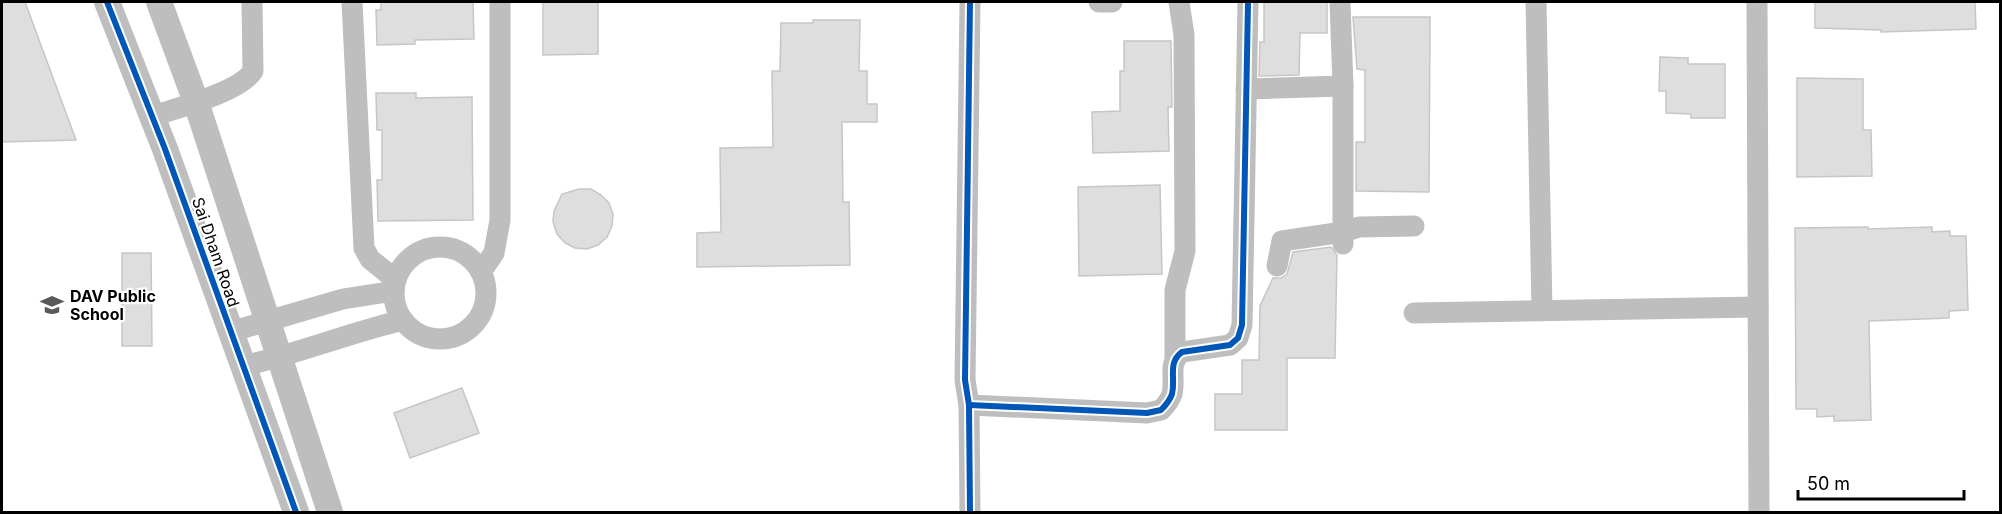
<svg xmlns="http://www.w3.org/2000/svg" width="2002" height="514" font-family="Inter,sans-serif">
<rect width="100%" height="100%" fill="#fff"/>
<g fill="#dedede" stroke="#c6c6c6" stroke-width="1.5">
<polygon points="2,2 25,2 76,140 2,142"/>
<polygon points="381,2 473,2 474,39 415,40 415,44 377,45 376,10 381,10"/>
<polygon points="543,2 598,2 598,54 543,55"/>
<polygon points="1264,2 1327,2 1327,33 1300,33 1299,75 1259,76 1260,42 1264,42"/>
<polygon points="1815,2 1975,2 1976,29 1881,32 1881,30 1815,28"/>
<polygon points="1353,17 1430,17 1429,192 1356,191 1356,142 1365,142 1365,70 1357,69"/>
<polygon points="813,20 860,20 859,71 867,71 867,104 877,104 877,122 842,122 843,202 849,202 850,265 697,267 697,233 721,232 720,148 773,147 772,71 780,71 781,23 813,23"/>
<polygon points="1124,41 1171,41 1172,107 1168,107 1169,151 1093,153 1092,112 1120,111 1120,71 1124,71"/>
<polygon points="1660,57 1688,58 1688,64 1725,64 1725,118 1691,118 1691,114 1666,113 1666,91 1659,91"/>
<polygon points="1797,78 1863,79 1863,130 1871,130 1872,176 1797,177"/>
<polygon points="376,93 416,93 416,98 472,97 473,220 378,221 377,180 382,180 382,130 377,130"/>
<polygon points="1160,185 1162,274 1079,276 1078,187"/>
<polygon points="579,189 591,189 601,195 609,203 613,214 612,226 607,237 598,245 587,249 575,248 565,243 557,234 553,222 554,211 562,194"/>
<polygon points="1868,227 1868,229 1932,227 1932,232 1950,231 1950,236 1966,236 1968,310 1949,311 1949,318 1869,321 1871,420 1834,421 1834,416 1817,417 1817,409 1796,409 1795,228"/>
<polygon points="1331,247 1337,255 1335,358 1287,358 1287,430 1215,430 1215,394 1242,394 1242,360 1259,360 1260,306 1273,278 1281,278 1287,274 1293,252"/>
<polygon points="122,253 151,253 152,346 122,346"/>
<polygon points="462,388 479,433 410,458 394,413"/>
</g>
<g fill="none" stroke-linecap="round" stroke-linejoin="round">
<g stroke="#bebebe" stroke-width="21">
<polyline points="352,2 364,248 370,259 396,280"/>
<polyline points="970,2 965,380 969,405 970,512"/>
<polyline points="1099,2 1112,2"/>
<polyline points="1340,2 1343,86 1343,244"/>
<polyline points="1536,2 1542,310"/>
<polyline points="1757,2 1759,512"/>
<polyline points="1246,89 1343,86"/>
<path d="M153,116C177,108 240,92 253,71L252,2"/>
<circle cx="440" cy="293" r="46"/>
<polyline points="1277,266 1282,241 1343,232 1359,227 1414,226"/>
<polyline points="481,272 494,253 500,220 500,2"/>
<polyline points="1414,313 1758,307"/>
<polyline points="230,332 343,299 394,291"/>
<polyline points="1175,357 1175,290 1185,251 1184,35 1179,2"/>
<path d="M243,366C297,354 349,333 403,320"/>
<path d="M969,405L1147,413L1161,410C1165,406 1170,400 1172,394C1176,378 1167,363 1182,352L1230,345L1238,338L1242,325L1248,2"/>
</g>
<g stroke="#bebebe" stroke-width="26">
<polyline points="107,2 165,149 296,512"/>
<polyline points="159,2 196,102 330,512"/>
</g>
<g stroke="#fff" stroke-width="10">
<g id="cycleway">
<polyline points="107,2 165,149 296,512"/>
<polyline points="970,2 965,380 969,405 970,512"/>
<path d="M969,405L1147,413L1161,410C1165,406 1170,400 1172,394C1176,378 1167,363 1182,352L1230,345L1238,338L1242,325L1248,2"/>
</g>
</g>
<use href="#cycleway" stroke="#0057b8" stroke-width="6"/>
</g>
<defs>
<g id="school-bare" transform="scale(1.8)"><path d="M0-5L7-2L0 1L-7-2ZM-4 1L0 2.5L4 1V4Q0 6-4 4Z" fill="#595959" stroke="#fff" stroke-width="2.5" paint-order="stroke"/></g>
</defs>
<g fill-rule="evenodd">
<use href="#school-bare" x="52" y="305"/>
</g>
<g text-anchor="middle" stroke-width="4.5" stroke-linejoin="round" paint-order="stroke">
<g font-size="16" fill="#000" stroke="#fff">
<text transform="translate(216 252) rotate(71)" y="6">Sai Dham Road</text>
</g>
<g font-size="16" font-weight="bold" fill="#000" stroke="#fff" text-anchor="start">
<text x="70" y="302">DAV Public<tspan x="70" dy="18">School</tspan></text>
</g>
</g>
<rect width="2002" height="514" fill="none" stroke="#000000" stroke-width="6"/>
<path d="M1798 490v9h166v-9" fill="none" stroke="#000000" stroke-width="3"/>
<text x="1807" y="490" font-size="18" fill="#000000" stroke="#ffffff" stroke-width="4.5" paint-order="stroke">50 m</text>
</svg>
